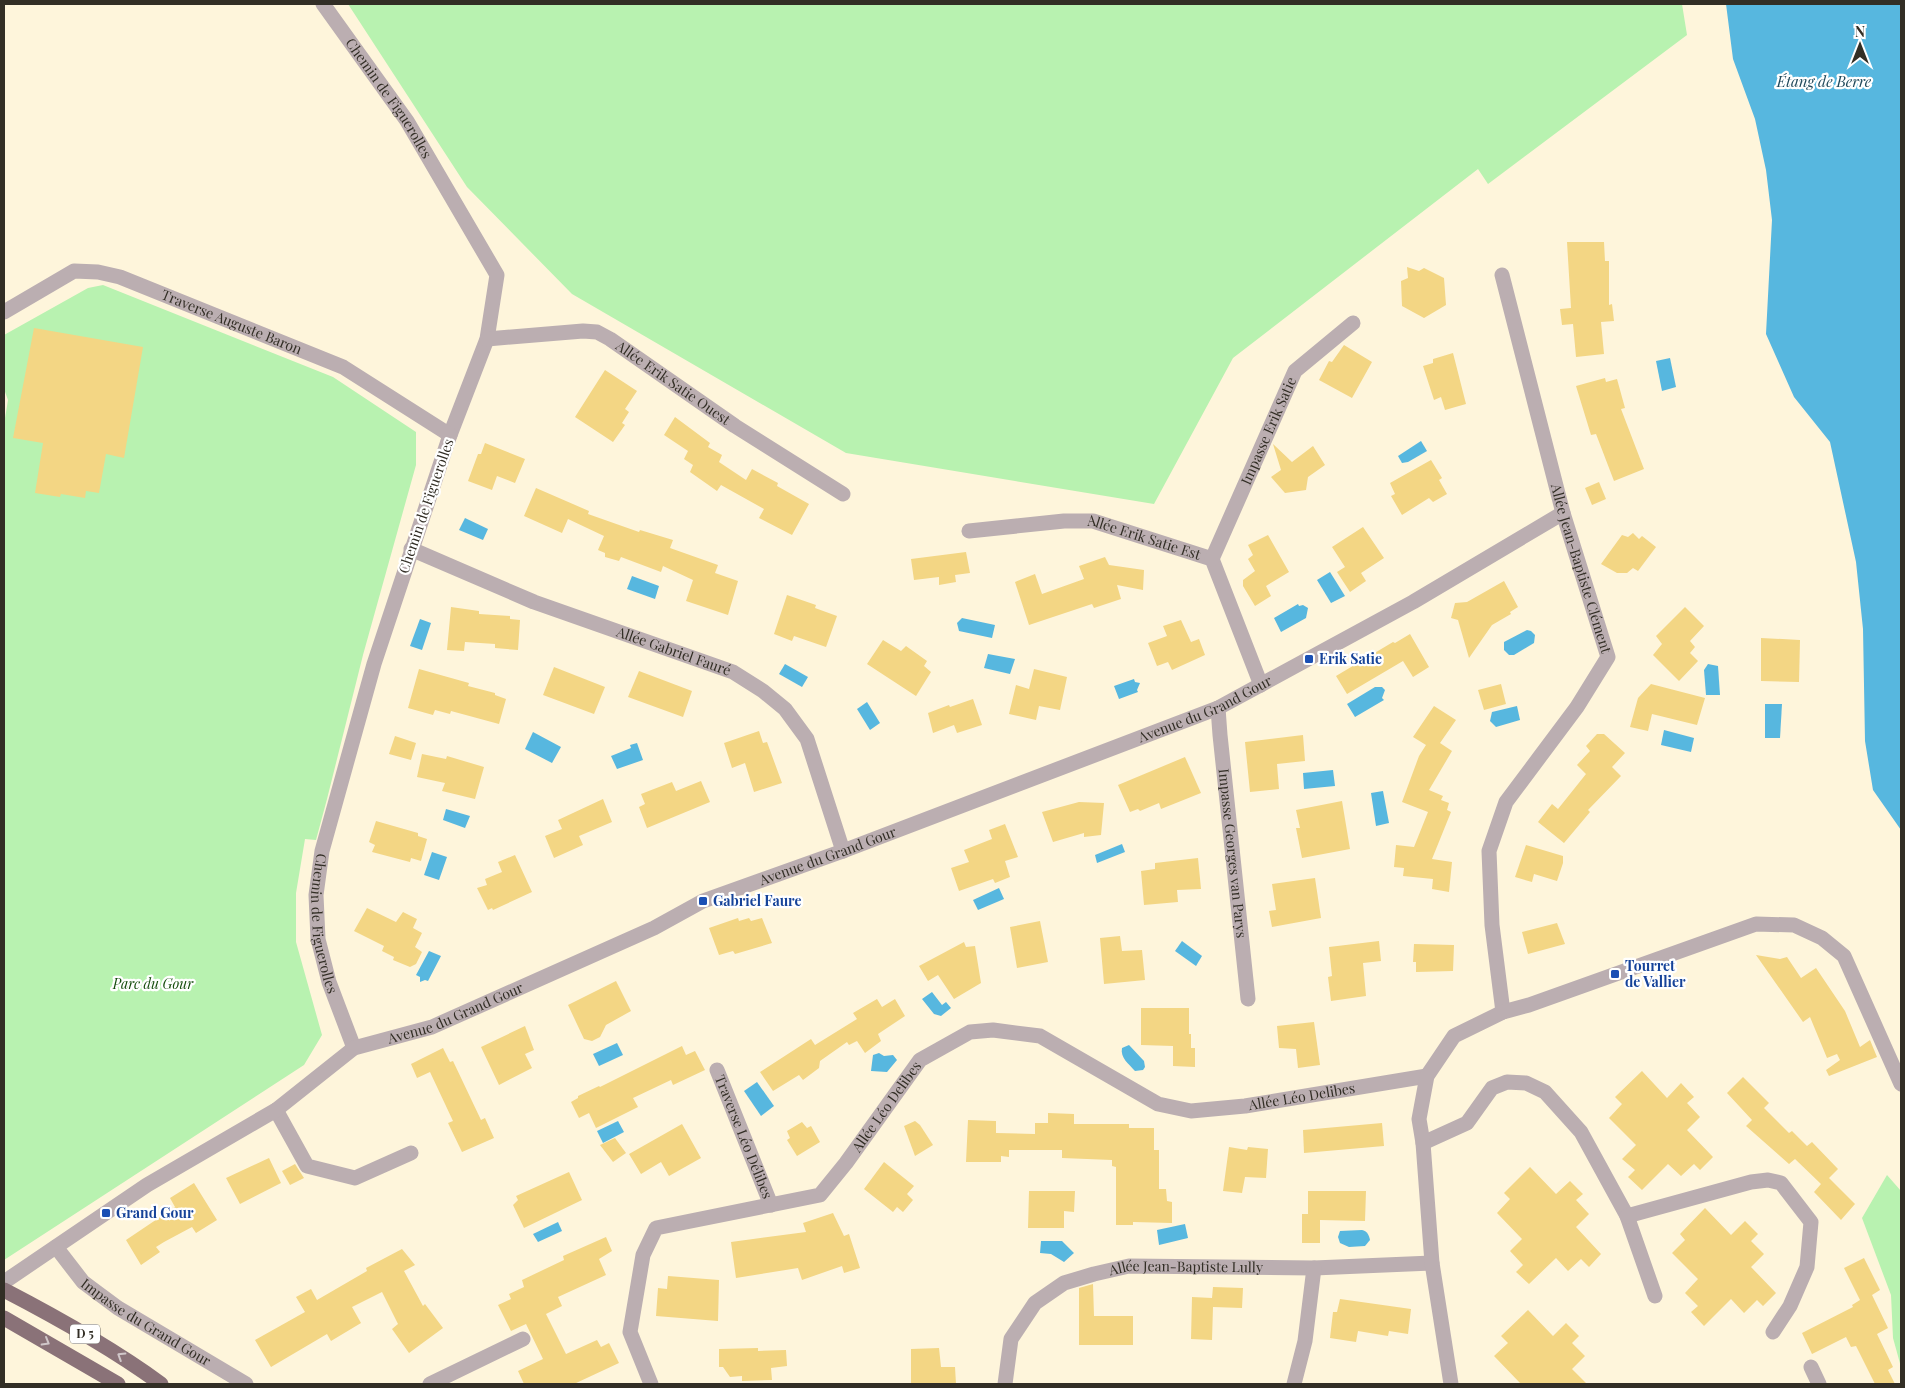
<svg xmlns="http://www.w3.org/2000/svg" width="1905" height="1388" font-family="'Playfair Display',serif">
<rect width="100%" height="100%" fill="#fef5db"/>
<g fill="#b8f2b0">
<polygon points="348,4 1682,4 1687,35 1488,184 1478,169 1233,358 1154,504 846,453 572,294 467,187"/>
<polygon points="103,285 333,377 416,432 416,465 363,655 327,799 316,840 305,839 296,893 296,942 322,1035 304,1065 4,1260 4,424 8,400 4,389 4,335 88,288"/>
<polygon points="1887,1175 1901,1191 1901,1367 1893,1338 1891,1295 1862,1218"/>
</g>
<g fill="#57b7df">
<polygon points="1726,4 1901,4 1901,830 1873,790 1865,741 1863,629 1856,562 1830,442 1794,397 1766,334 1772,220 1766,170 1755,119 1733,59"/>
<polygon points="1670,358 1676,387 1662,391 1656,361"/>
<polygon points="1421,441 1427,451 1408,462 1402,463 1398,456"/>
<polygon points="465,518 488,529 483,540 459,530"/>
<polygon points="1330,572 1345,596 1331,603 1317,580"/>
<polygon points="632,576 659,586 655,599 627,589"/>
<polygon points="1298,604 1299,606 1303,605 1308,608 1306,618 1281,632 1274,618"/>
<polygon points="962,618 995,625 992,638 959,631 957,623"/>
<polygon points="420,619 431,623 422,650 410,646"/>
<polygon points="1527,630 1531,631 1535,635 1534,643 1514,655 1509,655 1504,650 1504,642"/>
<polygon points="988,654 1015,659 1010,674 984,668"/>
<polygon points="785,664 808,677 802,687 779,674"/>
<polygon points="1708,664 1718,666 1720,695 1706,695 1704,670"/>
<polygon points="1134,679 1135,682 1140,683 1137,690 1138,692 1119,699 1114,686"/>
<polygon points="1375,687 1382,687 1385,690 1382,698 1384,700 1355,717 1347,704"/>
<polygon points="867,702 880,723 870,730 857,709"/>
<polygon points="1765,704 1782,704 1780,738 1765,738"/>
<polygon points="1517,706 1520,720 1496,727 1490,721 1492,712"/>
<polygon points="1664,730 1694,738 1691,752 1661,745"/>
<polygon points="533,732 561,747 552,763 525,749"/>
<polygon points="637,743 643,760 617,769 611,756 631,748 630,745"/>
<polygon points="1333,770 1335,786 1304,789 1303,773"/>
<polygon points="1383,791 1389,823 1376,826 1371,793"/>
<polygon points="446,809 470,816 465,828 443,820"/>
<polygon points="1122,844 1125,852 1097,863 1095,855"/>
<polygon points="432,852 447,857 439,880 424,875"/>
<polygon points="999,888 1004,899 978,910 973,900"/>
<polygon points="1182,941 1202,956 1196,966 1175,951"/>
<polygon points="429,951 441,956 428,981 425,980 420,982 420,977 416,975"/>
<polygon points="932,992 942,1005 946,1002 951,1008 941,1016 934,1014 922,999"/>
<polygon points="617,1043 623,1055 599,1066 593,1054"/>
<path d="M1129,1045L1144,1061L1145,1067L1143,1070L1135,1071C1129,1064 1120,1058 1122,1048Z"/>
<polygon points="879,1053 884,1056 893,1055 897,1060 887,1072 871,1071 873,1055"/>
<polygon points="757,1082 774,1106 761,1116 744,1091"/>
<polygon points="618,1121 624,1132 603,1143 597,1131"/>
<polygon points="558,1222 562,1231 538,1242 533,1234"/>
<polygon points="1185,1224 1188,1238 1159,1245 1157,1230"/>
<path d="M1362,1230C1367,1231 1369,1235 1370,1240L1365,1246L1349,1247L1340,1243L1338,1237L1340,1231Z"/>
<polygon points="1041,1241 1062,1241 1074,1253 1064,1262 1051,1254 1040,1253"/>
</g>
<g fill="#f3d684">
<polygon points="1567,242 1604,242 1605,261 1609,261 1609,305 1612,304 1614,321 1601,322 1604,354 1576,357 1573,324 1562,325 1560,309 1571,308"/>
<polygon points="1407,267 1419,271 1424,268 1444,278 1446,305 1424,318 1402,306 1401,281 1408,278"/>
<polygon points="34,328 143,347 124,458 106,454 99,493 86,491 85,498 61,494 60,497 35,493 43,443 13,438"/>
<polygon points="1344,345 1372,362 1352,398 1319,380 1329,361 1332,362"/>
<polygon points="1453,353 1466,404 1445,410 1441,397 1434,400 1423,366 1433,363 1433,359"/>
<polygon points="605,370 637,391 625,409 629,412 622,423 625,425 613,442 575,417"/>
<polygon points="1605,378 1606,382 1617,379 1625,408 1621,409 1644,469 1614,481 1596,434 1591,435 1576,386"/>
<polygon points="675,417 710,443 708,447 722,455 719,462 746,480 752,469 778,483 777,486 809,504 792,535 759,518 764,509 721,485 717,491 690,472 693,465 684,459 688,451 664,435"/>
<polygon points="485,443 525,459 515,483 497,476 492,490 468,481 478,454 481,454"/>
<polygon points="1273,444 1292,462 1313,446 1325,465 1308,477 1306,490 1285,493 1271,477 1281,470"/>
<polygon points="1431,460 1442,478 1439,480 1447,494 1433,502 1429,498 1402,515 1391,496 1395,494 1390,483"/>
<polygon points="1599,482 1606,499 1592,505 1585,488"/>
<polygon points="536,488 589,511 588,514 639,532 640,530 673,540 670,548 718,565 715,573 738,581 728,615 686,601 693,580 663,566 661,572 621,557 619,561 605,557 605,553 598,550 604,536 568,519 562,533 524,516"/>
<polygon points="1363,527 1384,558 1361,573 1366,581 1350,592 1337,572 1345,567 1332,547"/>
<polygon points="1633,533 1639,539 1642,536 1656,547 1638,571 1633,568 1627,573 1617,573 1601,564 1622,535 1628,537"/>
<polygon points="1268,535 1289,572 1266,586 1271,596 1255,606 1243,586 1243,580 1255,571 1248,559 1253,555 1248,545"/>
<polygon points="966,552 970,573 955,575 956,582 939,585 939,577 914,580 911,559"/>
<polygon points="1105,557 1109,565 1144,570 1143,590 1117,585 1121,599 1094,608 1092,604 1029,625 1015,582 1035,574 1042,594 1084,579 1079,566"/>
<polygon points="1504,581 1518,607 1510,612 1511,614 1492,625 1469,658 1458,620 1451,618 1455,603 1467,602"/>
<polygon points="787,595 816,605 815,608 837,616 826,647 794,636 792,641 774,634"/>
<polygon points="451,607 479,611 479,614 510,616 510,619 520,620 518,650 495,648 495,644 465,642 464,651 447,650"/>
<polygon points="1685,607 1704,626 1690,641 1695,647 1690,653 1698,661 1679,681 1653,655 1662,644 1656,636"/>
<polygon points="1181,620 1191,642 1199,639 1205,655 1172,670 1168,662 1157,666 1148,643 1167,636 1163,626"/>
<polygon points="1410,634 1429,667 1413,677 1403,661 1347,694 1336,676 1393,642 1395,643"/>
<polygon points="1761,638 1800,640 1799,682 1761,681"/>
<polygon points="883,640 901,651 906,646 927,661 924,666 931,672 916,696 867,664"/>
<polygon points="554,667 605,687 594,714 543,695"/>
<polygon points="419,669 469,683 468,686 495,693 495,695 506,699 499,724 451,711 450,714 435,710 433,715 408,708"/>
<polygon points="1034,669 1067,677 1060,710 1039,706 1036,720 1009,714 1016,685 1029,689"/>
<polygon points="639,671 692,691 683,717 628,697"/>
<polygon points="1501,684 1506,704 1484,710 1478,690"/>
<polygon points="1651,684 1705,698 1697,725 1652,714 1648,731 1630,727 1638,698"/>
<polygon points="973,699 982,725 957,733 954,725 933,733 928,713 949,705 950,707"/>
<polygon points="1434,706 1456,720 1440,743 1452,751 1429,790 1443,796 1441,800 1449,803 1447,810 1451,812 1432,859 1452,862 1449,892 1432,889 1433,879 1403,876 1404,868 1394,867 1396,845 1414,847 1428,812 1402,802 1419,756 1426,745 1413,737"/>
<polygon points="759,731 763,743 767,742 782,783 754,792 745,763 732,768 724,743"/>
<polygon points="1597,734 1604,734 1625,753 1612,767 1621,776 1588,810 1590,812 1564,843 1538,822 1552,804 1558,809 1586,774 1577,765 1590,751 1586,746"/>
<polygon points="1303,735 1305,761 1277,764 1279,789 1250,792 1245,742"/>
<polygon points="395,736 416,743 411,760 389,754"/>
<polygon points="422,754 446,759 447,756 484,767 475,799 442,791 445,783 417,777"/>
<polygon points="1185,757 1201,793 1161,809 1159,803 1140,811 1138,809 1130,812 1118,785"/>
<polygon points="701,781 710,802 647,828 639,807 645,804 641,794 672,782 676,791"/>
<polygon points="603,799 612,822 579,836 583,845 554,858 545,836 562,829 558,820"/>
<polygon points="1342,801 1350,849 1302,858 1296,828 1300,828 1296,810"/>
<polygon points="1079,802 1104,803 1101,835 1084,837 1084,833 1053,842 1042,812"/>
<polygon points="376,821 418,833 418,836 427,839 421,861 411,858 410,862 372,852 375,845 369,842"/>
<polygon points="1005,824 1018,857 1005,861 1010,877 995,883 993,879 959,891 951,868 969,862 964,850 992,839 989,830"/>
<polygon points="1526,845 1563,856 1563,863 1557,881 1534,874 1532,882 1515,877"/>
<polygon points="515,855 532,892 493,910 492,908 488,910 477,888 487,885 485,879 502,872 498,862"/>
<polygon points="1198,858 1201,889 1177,890 1178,902 1144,905 1141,871 1155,869 1155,863"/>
<polygon points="1315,878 1321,918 1272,927 1269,911 1276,910 1272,884"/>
<polygon points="367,908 396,922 403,912 417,919 413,928 422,933 415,947 422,952 416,964 410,967 393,960 394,957 382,951 384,946 354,931"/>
<polygon points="738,918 739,921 749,918 751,921 762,918 772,943 735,954 733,951 719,955 709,928"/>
<polygon points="1040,921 1048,962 1017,968 1010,927"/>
<polygon points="1557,923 1565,944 1528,954 1522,932"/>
<polygon points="1120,936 1122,951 1142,950 1145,980 1104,984 1100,938"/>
<polygon points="1379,941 1381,961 1363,963 1366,996 1331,1001 1328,977 1332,976 1329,947"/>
<polygon points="964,942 966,947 975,946 981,983 954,999 938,975 928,981 919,966"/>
<polygon points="1414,944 1454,945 1453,971 1416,972 1416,962 1413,962"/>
<polygon points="1756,955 1780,959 1787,957 1801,978 1816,968 1845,1011 1860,1047 1870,1040 1877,1057 1829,1076 1826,1070 1840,1060 1837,1054 1827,1058 1810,1017 1803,1022"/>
<polygon points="616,981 631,1011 606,1025 600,1037 592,1041 584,1039 568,1005"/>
<polygon points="877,999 882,1007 895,999 905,1016 878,1034 881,1041 865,1053 857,1041 849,1045 847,1042 820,1061 819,1068 803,1080 799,1075 773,1091 760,1072 811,1039 815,1045 857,1019 853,1013"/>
<polygon points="1141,1008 1189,1008 1189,1034 1191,1034 1191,1048 1195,1048 1195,1067 1173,1066 1173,1046 1141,1045"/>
<polygon points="1314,1022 1320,1065 1298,1068 1296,1049 1279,1048 1277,1026"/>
<polygon points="525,1026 534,1050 525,1054 532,1068 499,1085 481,1047"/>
<polygon points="682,1046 686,1055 695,1051 705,1070 673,1085 671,1080 633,1098 638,1107 596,1128 589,1113 579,1118 571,1102 578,1098 578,1096 599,1086 600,1087"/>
<polygon points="443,1048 450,1062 453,1061 481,1120 485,1118 494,1138 462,1152 448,1123 453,1121 430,1072 417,1078 411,1064"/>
<polygon points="1642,1071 1667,1098 1681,1083 1694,1097 1687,1103 1700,1117 1687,1130 1713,1157 1700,1170 1694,1164 1681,1176 1668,1164 1642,1190 1628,1177 1635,1170 1622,1159 1636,1145 1609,1118 1622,1104 1615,1097"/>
<polygon points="1743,1077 1769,1103 1764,1108 1789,1133 1792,1131 1807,1146 1812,1142 1838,1169 1829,1178 1855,1204 1841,1220 1814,1192 1821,1184 1795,1159 1789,1164 1746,1126 1752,1120 1727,1093"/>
<polygon points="1048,1113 1074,1114 1074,1124 1129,1124 1129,1128 1154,1128 1154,1150 1159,1150 1159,1189 1166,1189 1167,1201 1172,1202 1172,1223 1133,1222 1133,1225 1116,1225 1116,1167 1112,1166 1112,1160 1062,1158 1062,1150 1009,1150 1009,1157 1001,1156 1001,1162 966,1162 968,1120 996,1121 996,1133 1035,1134 1035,1123 1048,1123"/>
<polygon points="915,1121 920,1125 933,1145 915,1156 904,1126"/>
<polygon points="802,1122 807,1128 811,1126 820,1142 797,1156 787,1140 790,1138 787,1131"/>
<polygon points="1382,1123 1384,1146 1304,1153 1303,1130"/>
<polygon points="682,1124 701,1158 669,1176 661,1162 641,1174 629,1154"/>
<polygon points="615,1138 626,1153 613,1162 600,1145"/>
<polygon points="1229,1147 1247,1150 1248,1147 1268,1149 1266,1178 1245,1177 1242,1193 1223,1191"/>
<polygon points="269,1158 281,1183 240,1204 226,1178"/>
<polygon points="884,1162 914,1186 907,1194 913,1200 903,1212 897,1207 893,1212 864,1189"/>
<polygon points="295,1164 304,1178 290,1185 282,1171"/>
<polygon points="1530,1167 1556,1194 1570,1181 1583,1194 1576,1200 1589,1214 1576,1227 1601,1254 1589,1267 1581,1259 1568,1271 1556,1258 1529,1284 1516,1272 1523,1265 1510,1251 1522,1239 1497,1213 1510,1199 1504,1193"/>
<polygon points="569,1172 582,1200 524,1228 513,1205 518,1200 516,1196"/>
<polygon points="194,1183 217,1220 196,1233 192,1227 164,1242 156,1247 160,1252 141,1265 126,1240 175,1207 170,1198"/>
<polygon points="1029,1191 1075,1191 1074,1212 1064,1211 1064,1228 1028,1228"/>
<polygon points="1308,1191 1366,1191 1365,1221 1320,1220 1320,1243 1302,1243 1302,1214 1308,1214"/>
<polygon points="1705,1208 1731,1235 1745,1221 1758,1234 1751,1241 1764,1254 1751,1267 1776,1293 1763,1306 1757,1300 1744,1313 1731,1299 1704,1326 1691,1312 1698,1306 1685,1293 1698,1279 1672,1253 1685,1240 1680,1234"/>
<polygon points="833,1213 844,1236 849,1234 860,1268 844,1273 842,1266 802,1280 798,1268 736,1278 731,1242 806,1232 803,1223"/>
<polygon points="606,1237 612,1251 599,1259 606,1275 558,1297 562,1306 546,1314 566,1354 597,1340 601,1347 609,1343 619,1363 574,1384 524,1384 518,1371 543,1359 526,1324 511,1331 498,1305 511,1299 509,1294 524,1287 522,1280 564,1260 563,1256"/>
<polygon points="402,1249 415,1265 404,1271 423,1306 425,1304 443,1328 409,1353 392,1329 398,1324 382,1292 352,1307 361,1323 331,1341 327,1334 271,1367 255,1340 305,1312 296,1297 311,1289 317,1300 367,1271 366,1268"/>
<polygon points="1864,1258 1880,1290 1872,1295 1888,1328 1877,1334 1893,1367 1888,1370 1895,1384 1875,1384 1856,1346 1851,1347 1846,1337 1812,1354 1802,1333 1853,1307 1852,1305 1860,1300 1844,1268"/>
<polygon points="668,1276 719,1280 718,1321 656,1316 658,1288 667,1289"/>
<polygon points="1093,1284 1094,1316 1133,1316 1133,1345 1079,1345 1079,1288"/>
<polygon points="1213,1287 1243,1288 1242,1308 1213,1307 1212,1340 1191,1339 1192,1297 1212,1298"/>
<polygon points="1340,1299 1411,1309 1408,1334 1389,1331 1388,1336 1358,1331 1356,1342 1330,1338 1333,1312 1337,1312"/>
<polygon points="1528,1310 1553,1336 1566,1323 1579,1336 1572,1343 1585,1356 1572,1369 1587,1384 1521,1384 1494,1356 1508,1343 1501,1336"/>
<polygon points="758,1348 758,1351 786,1350 787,1366 771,1368 772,1380 742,1381 742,1376 730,1377 723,1367 719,1367 719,1349"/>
<polygon points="939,1348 941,1367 955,1367 956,1384 911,1384 911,1349"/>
</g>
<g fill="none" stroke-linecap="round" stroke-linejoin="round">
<g stroke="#bbaeb1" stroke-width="15">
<path id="s1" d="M323,4L407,121L497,275L487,339L450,435L374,664L322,851L316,895L318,939L329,982L354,1048"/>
<path id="s2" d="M1502,275L1563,513L1608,657L1577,707L1506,802L1489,851L1492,925L1503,1012"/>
<path id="s3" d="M4,312L74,271L98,272L120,277L343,367L450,435"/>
<path id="s4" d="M487,339L583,331L597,332L610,339L735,426L843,494"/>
<path id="s5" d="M969,531L1064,521H1093L1212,559L1261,685"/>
<path id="s6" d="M411,549L534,602L733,672L763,691L785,709L807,739L843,851"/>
<path id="s7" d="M1212,559L1295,371L1353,323"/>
<path id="s8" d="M1218,708L1220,735L1248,999"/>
<path id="s9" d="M717,1070L771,1205"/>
<polyline points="276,1110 307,1166 355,1178 411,1153"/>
<polyline points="1423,1143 1467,1123 1492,1088 1507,1082 1526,1083 1545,1092 1581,1132 1627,1216 1655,1296"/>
<polyline points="1627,1216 1751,1182 1768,1180 1781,1183 1811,1222 1807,1267 1790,1306 1773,1332"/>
<path id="s10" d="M56,1247L83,1282L118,1308L246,1384"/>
<path id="s11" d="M4,1282L147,1185L276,1110L354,1048L432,1027L654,928L703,901L843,851L1218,708L1413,602L1563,513"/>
<polyline points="1811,1367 1819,1384"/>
<polyline points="430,1384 523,1339"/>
<path id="s12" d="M651,1384L630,1332L643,1255L656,1228L820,1195L846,1163L920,1060L970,1032L993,1030L1040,1036L1158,1104L1191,1111L1245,1106L1427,1076"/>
<path id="s13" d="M1005,1384L1011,1339L1035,1303L1064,1283L1094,1274L1129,1266L1314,1268L1432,1263"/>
<polyline points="1294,1384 1305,1341 1314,1268"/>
<polyline points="1451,1384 1432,1263 1423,1143 1419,1119 1427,1076 1454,1036 1503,1012 1529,1005 1756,924 1794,925 1822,938 1844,956 1901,1084"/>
</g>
<g stroke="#8a7278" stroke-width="15">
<path d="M4,1290C58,1318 112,1348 161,1384"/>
<polyline points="4,1318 118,1384"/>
</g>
</g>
<defs><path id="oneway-chevron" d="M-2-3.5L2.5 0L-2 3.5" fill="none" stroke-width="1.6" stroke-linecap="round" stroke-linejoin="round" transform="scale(1.25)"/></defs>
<g stroke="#d0c7c9">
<use href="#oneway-chevron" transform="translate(46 1342) rotate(30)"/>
<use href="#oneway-chevron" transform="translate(121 1356) rotate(-148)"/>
</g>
<g fill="#1a4fb4" stroke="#fff" stroke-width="2">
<rect x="1304" y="654" width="10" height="10" rx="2.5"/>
<rect x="698" y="896" width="10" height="10" rx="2.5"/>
<rect x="1610" y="969" width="10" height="10" rx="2.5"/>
<rect x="101" y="1208" width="10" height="10" rx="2.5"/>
</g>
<g text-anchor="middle" stroke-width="4.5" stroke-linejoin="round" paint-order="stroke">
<rect fill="#fff" stroke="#706d66" stroke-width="1" x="70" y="1324.5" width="30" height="19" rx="4"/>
<g font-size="12" font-weight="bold" fill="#322e25">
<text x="85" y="1338">D 5</text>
</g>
<g font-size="14" fill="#322e25" stroke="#fff">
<text dy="5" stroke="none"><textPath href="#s1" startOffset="115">Chemin de Figuerolles</textPath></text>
<text dy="5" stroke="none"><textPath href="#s3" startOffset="248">Traverse Auguste Baron</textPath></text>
<text dy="5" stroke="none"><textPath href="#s4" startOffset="202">Allée Erik Satie Ouest</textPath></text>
<text dy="5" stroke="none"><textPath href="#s7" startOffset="140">Impasse Erik Satie</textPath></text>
<text transform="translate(426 506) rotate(-71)" y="5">Chemin de Figuerolles</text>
<text dy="5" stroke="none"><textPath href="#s5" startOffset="178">Allée Erik Satie Est</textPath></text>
<text dy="5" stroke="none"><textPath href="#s2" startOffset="304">Allée Jean-Baptiste Clément</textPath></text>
<text dy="5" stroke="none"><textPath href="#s6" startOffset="282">Allée Gabriel Fauré</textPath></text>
<text dy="5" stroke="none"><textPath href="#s11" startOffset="1339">Avenue du Grand Gour</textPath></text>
<text dy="5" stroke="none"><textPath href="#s8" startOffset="146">Impasse Georges van Parys</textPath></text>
<text dy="5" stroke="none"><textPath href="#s11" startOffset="934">Avenue du Grand Gour</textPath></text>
<text dy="5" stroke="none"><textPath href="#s1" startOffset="999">Chemin de Figuerolles</textPath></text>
<text dy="5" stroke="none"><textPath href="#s11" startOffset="529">Avenue du Grand Gour</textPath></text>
<text dy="5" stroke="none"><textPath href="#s12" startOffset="909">Allée Léo Delibes</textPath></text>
<text dy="5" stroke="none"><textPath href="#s12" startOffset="442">Allée Léo Delibes</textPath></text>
<text dy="5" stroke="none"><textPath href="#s9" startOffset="72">Traverse Léo Délibes</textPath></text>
<text dy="5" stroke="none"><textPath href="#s13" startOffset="248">Allée Jean-Baptiste Lully</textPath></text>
<text dy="5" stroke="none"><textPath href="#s10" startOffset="119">Impasse du Grand Gour</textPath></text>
</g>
<g font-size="14" font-weight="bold" fill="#164399" stroke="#fff" text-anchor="start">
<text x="1319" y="664">Erik Satie</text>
<text x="713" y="906">Gabriel Faure</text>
<text x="1625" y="971">Tourret<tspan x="1625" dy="16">de Vallier</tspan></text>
<text x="116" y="1218">Grand Gour</text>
</g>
<g font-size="14" font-style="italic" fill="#154d0d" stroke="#fff">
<text x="153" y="989">Parc du Gour</text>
</g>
<g font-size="15" font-style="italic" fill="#20495b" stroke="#fff">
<text x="1824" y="87">Étang de Berre</text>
</g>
</g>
<rect width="1905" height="1388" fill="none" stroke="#322e25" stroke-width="10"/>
<g transform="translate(1860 45)" stroke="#ffffff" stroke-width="4" paint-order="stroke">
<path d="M0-4L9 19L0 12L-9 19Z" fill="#322e25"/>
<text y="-8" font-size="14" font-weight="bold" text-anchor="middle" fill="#322e25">N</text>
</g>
</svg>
